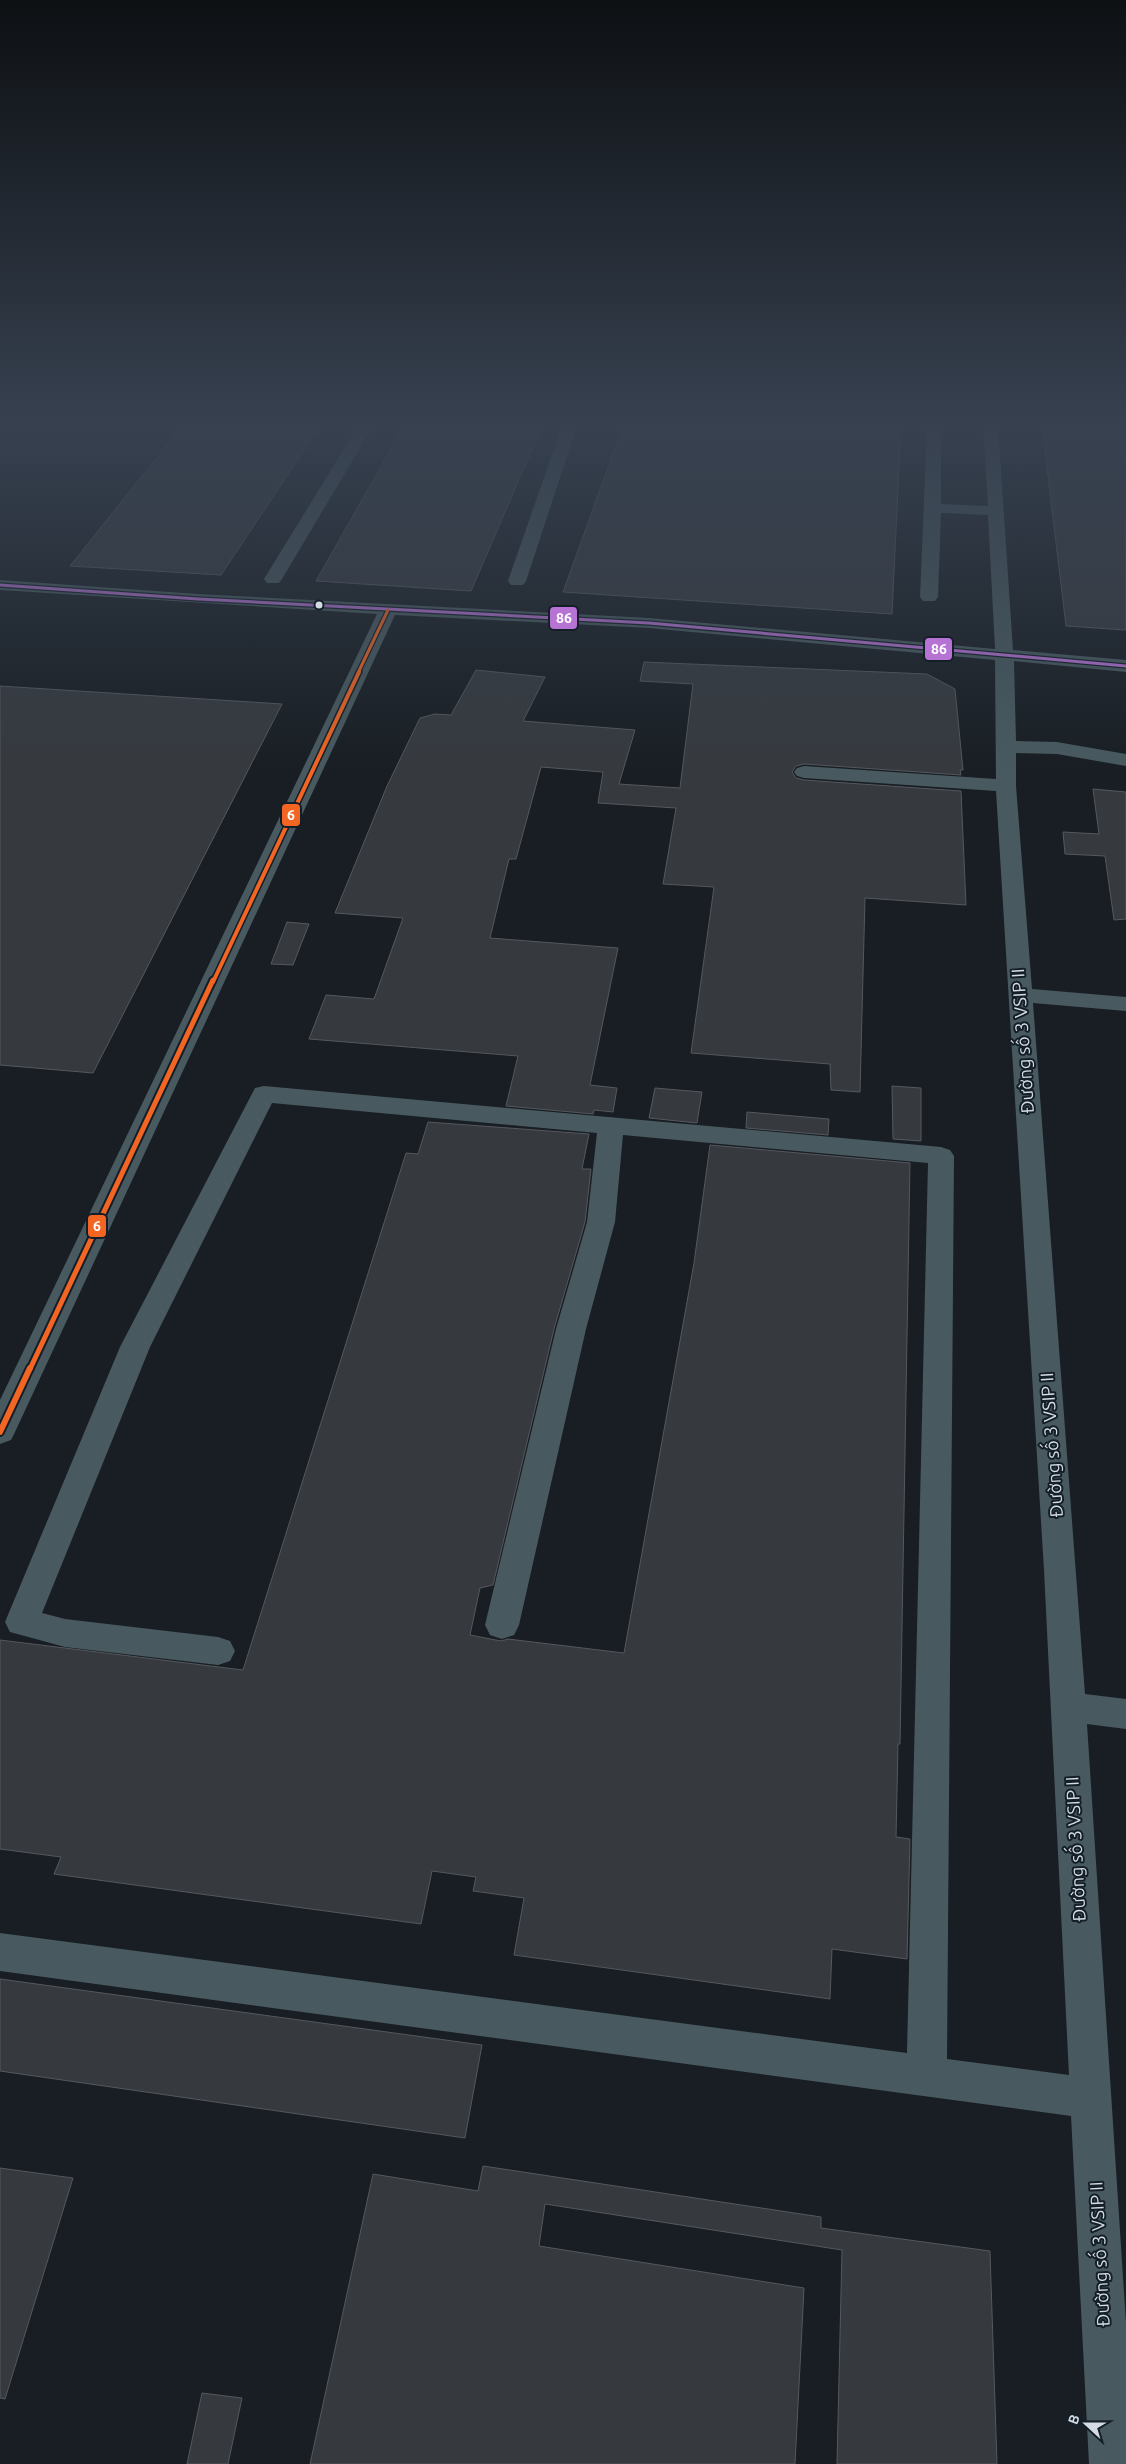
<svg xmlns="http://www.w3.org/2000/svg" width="1126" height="2464" font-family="Ubuntu,sans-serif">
<rect width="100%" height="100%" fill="#181e23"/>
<g fill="#363a3f" stroke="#55585e">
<polygon points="182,426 320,426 221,575 70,566"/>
<polygon points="404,426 542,426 471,591 316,581"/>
<polygon points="623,426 901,426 892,614 563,592"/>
<polygon points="1042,426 1126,427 1126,630 1066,626"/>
<polygon points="644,662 927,674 955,689 963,770 960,770 961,775 804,764 796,766 792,772 796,778 804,780 961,791 966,905 865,898 860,1092 831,1090 830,1064 691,1053 714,887 663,884 676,808 598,803 603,772 541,767 516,859 509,859 490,938 618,948 590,1085 617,1088 613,1112 594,1110 593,1114 506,1106 518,1056 309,1039 326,995 374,999 403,918 335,913 387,786 420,718 435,714 451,715 476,670 545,677 523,721 635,730 619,784 680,788 693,684 640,681"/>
<polygon points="0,686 282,704 93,1073 0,1065"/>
<polygon points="1093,789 1126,792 1126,919 1114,920 1105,856 1065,854 1063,832 1099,834"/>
<polygon points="287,922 309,924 293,965 271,964"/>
<polygon points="892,1086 921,1088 921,1141 893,1139"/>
<polygon points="655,1088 702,1092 697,1123 649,1118"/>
<polygon points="747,1112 829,1119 828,1135 746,1128"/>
<polygon points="428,1122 589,1134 582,1169 591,1169 585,1222 554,1329 493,1585 480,1588 470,1635 501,1641 508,1639 624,1653 694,1263 710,1145 910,1163 900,1744 898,1744 896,1837 910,1839 907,1959 832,1949 830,1999 514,1955 524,1898 473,1891 476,1877 432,1871 421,1924 54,1874 61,1857 0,1849 0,1640 243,1670 406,1153 418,1154"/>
<polygon points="0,1979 482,2045 465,2138 0,2071"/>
<polygon points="483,2166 821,2217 821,2228 990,2251 997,2464 837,2464 842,2250 545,2204 539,2246 804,2288 795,2464 310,2464 373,2174 478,2191"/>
<polygon points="0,2168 73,2178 5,2399 0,2398"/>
<polygon points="202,2393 242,2398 228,2464 187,2464"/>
</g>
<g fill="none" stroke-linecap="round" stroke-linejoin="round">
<g fill="#485a5f" fill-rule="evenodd">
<polygon points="358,426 373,426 282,579 279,583 267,583 264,579"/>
<polygon points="562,426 577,426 526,581 523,585 511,585 508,581"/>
<polygon points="927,426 941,426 941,504 988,506 983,426 998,426 1013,650 1126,660 1126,672 1014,661 1016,741 1057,742 1126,754 1126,766 1057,754 1016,753 1016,786 1032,989 1126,997 1126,1011 1033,1003 1085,1694 1126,1699 1126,1729 1087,1724 1126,2323 1126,2464 1089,2464 1071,2116 0,1971 0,1933 907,2053 928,1163 623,1135 615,1222 586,1329 519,1625 514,1635 502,1639 490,1635 485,1625 556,1329 587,1222 597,1133 272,1103 150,1347 42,1613 65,1619 218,1637 230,1641 235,1651 230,1661 218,1665 65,1647 10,1632 5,1622 120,1347 255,1088 264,1086 941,1147 950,1150 954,1156 947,2059 1069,2075 1044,1570 996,791 804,778 797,776 794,772 797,768 804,766 996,779 995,660 649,628 395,615 15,1432 11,1440 0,1444 0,1400 377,614 0,590 0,580 198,594 649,618 995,649 988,515 941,513 938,597 935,601 923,601 920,597"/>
</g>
<g stroke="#131e28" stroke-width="5.5">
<polyline id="bus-1" points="0,585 198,599 649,623 1126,666"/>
</g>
<g stroke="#131e28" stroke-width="5.5">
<polyline id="bus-2-far3" points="358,673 388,610"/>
</g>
<g stroke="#131e28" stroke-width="7">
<polyline id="bus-2-far2" points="213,982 359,672"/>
</g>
<g stroke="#131e28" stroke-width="9">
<polyline id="bus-2-far1" points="30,1369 213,980"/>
</g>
<g stroke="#131e28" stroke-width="10">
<polyline id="bus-2" points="0,1432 30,1368"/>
</g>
<use href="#bus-1" stroke="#b673d3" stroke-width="3"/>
<use href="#bus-2-far3" stroke="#f26522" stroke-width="3"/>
<use href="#bus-2-far2" stroke="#f26522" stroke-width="4"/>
<use href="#bus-2-far1" stroke="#f26522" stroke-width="5"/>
<use href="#bus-2" stroke="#f26522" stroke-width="6"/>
</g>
<linearGradient id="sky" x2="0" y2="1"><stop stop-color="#0d1013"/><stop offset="0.55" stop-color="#374150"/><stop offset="1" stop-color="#374150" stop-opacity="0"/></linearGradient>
<rect width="1126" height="771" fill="url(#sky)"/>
<circle fill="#d4dbe2" stroke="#131e28" stroke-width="2" cx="319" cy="605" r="4.5"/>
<g text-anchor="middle" stroke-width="4" stroke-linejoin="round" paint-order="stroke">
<g font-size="18" fill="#d4dbe2" stroke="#131e28">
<text transform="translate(1023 1041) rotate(-94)" y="6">Đường số 3 VSIP II</text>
<text transform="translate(1052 1445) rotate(-94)" y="6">Đường số 3 VSIP II</text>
<text transform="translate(1076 1849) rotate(-93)" y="6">Đường số 3 VSIP II</text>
<text transform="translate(1100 2254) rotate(-93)" y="6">Đường số 3 VSIP II</text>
</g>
</g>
<g stroke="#131e28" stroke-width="2">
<rect x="549" y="606" width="29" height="24" rx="5" fill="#b673d3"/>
<rect x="924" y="637" width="29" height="24" rx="5" fill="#b673d3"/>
<rect x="281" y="803" width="20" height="24" rx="5" fill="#f26522"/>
<rect x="87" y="1214" width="20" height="24" rx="5" fill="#f26522"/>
</g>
<g font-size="14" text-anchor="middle" font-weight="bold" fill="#fff">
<text x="564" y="623">86</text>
<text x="939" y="654">86</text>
<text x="291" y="820">6</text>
<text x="97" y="1231">6</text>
</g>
<g transform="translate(1086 2424) rotate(291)" stroke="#131e28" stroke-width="4" paint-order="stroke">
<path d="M0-4L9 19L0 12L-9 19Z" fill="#d4dbe2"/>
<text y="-8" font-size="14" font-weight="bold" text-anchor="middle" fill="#d4dbe2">B</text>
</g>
</svg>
